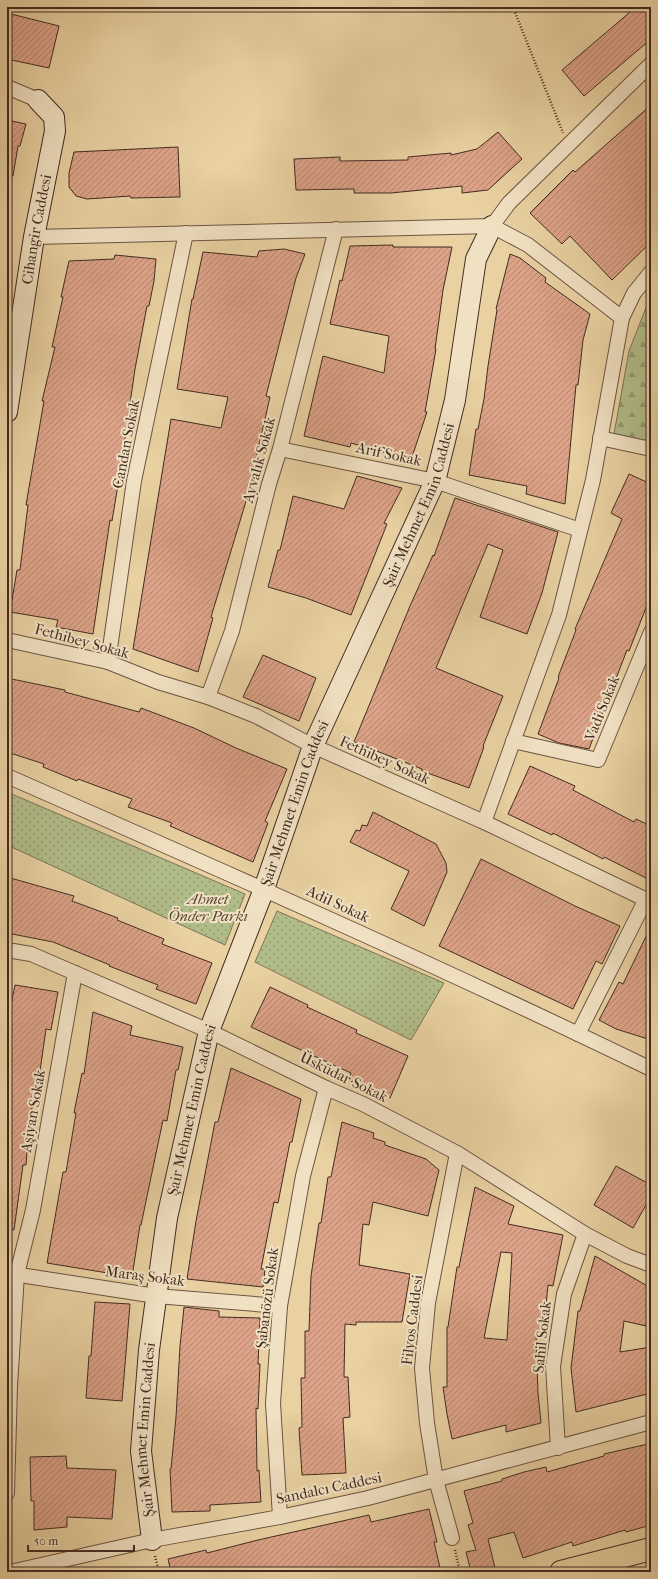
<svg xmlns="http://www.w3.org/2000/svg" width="658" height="1579" font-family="'IM FELL French Canon',serif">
<defs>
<pattern id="forest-firs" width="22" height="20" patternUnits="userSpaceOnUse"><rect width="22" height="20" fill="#b1bd89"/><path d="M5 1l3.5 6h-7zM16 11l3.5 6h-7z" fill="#929a70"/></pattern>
<pattern id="park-dots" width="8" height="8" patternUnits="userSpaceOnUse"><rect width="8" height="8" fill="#b1bd89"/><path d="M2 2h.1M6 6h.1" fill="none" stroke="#929a70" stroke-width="1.8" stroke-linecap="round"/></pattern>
<pattern id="building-hatch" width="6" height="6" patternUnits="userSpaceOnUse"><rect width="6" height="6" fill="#dda388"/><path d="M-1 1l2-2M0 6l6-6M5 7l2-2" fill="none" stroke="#b5856f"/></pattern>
</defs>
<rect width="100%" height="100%" fill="#e9d1a2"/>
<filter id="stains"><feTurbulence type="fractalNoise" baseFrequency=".005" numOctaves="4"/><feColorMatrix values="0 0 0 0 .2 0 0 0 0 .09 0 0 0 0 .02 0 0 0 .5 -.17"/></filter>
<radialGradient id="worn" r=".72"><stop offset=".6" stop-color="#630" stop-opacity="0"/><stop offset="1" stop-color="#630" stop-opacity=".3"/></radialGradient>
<polygon fill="url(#forest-firs)" stroke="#7a7456" points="651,295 651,443 614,434 629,351"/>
<g fill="url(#park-dots)" stroke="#7a7456">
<polygon points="7,792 245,894 225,945 7,845"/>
<polygon points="277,911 444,983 411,1040 255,962"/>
</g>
<g fill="url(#building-hatch)" stroke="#422b22" fill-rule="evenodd">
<polygon points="636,7 651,7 651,39 584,96 562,70"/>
<polygon points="7,13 59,26 49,68 7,59"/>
<polygon points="651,105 651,242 612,280 570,236 562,244 530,213 573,170 575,172"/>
<polygon points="7,120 26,124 20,146 18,146 13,176 7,176"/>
<polygon points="498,132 522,159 488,190 462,193 462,186 391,193 354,193 354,189 296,190 294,159 340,157 340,161 408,160 408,157 451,153 451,155 477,149"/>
<polygon points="178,147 180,197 131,198 130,196 87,199 76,196 69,187 69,173 74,152"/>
<polygon points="393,245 393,247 452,247 443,290 435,349 436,349 425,412 427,412 411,460 351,443 350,447 304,436 323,356 384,373 389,336 330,324 340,280 342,281 350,246"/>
<polygon points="284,249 305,254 296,278 266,396 270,397 247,498 211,617 213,618 198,672 133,649 171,419 221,428 228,397 177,389 192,299 193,299 203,252 257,257 259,251"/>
<polygon points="510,254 520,258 546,278 545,282 590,314 583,340 578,385 576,385 565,504 526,494 527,486 469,475 476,429 478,429 484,399 488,366 497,310 496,309"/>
<polygon points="115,255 156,259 154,281 149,306 147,306 135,369 119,479 112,521 110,520 93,634 56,627 58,620 10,612 17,570 20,570 28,505 26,505 44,401 42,401 55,347 52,347 63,297 61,297 69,261 114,259"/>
<polygon points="629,474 651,484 651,595 629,651 627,650 589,749 559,743 538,734 559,678 558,677 576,630 575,629 622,519 611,513"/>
<polygon points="357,476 402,488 384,523 387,524 351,615 306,598 268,587 278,550 280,550 293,496 344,509"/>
<polygon points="455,498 558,532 542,593 527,634 480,617 503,550 488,544 436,668 503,696 483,746 484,747 469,788 422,771 422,769 354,742 410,606 433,555 434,556"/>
<polygon points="263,655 316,678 299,721 243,697"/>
<polygon points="7,678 65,690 65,692 139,712 141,708 194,728 236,748 287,769 265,821 268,823 253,862 170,826 172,823 128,807 132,799 78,779 77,781 43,767 44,764 7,752"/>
<polygon points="530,766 575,786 573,790 634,822 636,819 651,826 651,867 646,878 604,857 603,859 553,833 552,835 508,814"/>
<polygon points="373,812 436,844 446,863 447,872 424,926 391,909 409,871 350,842 356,830 360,831 362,825 367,826"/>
<polygon points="481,859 575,906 620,926 602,964 596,961 573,1009 439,946"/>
<polygon points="7,877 74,896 72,901 118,918 117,920 164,939 162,944 212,963 196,1004 156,989 158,985 109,966 110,965 53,942 7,933"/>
<polygon points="651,926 651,1040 616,1029 599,1020 619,982 623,984"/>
<polygon points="15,985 58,992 51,1030 46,1029 40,1071 38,1071 29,1126 26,1165 23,1165 14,1230 7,1229 7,1024"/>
<polygon points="270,987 308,1005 307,1007 357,1030 356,1033 408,1056 390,1098 348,1080 351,1073 251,1027"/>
<polygon points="93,1012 132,1026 130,1035 183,1047 178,1070 176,1070 167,1121 163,1120 141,1225 140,1225 132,1277 47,1263 63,1172 66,1172 76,1113 74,1113 82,1073 84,1074"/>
<polygon points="231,1068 301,1099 292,1142 290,1142 278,1203 274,1202 261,1269 265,1269 263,1287 187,1279 196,1221 215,1122 218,1122"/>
<polygon points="342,1122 374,1133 373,1138 385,1142 385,1145 426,1159 439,1170 428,1216 373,1202 369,1225 363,1224 359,1265 410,1274 402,1322 356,1322 356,1325 345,1324 344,1377 348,1377 350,1417 343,1418 346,1473 302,1475 299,1428 302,1427 301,1378 305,1378 305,1331 309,1331 311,1276 319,1223 321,1223 328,1177 331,1177"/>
<polygon points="616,1166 651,1185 651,1196 633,1228 594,1205"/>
<path d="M475,1187L514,1206L508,1224L563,1235L553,1286L548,1285L543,1336H536L538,1393L541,1423L506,1432V1425L452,1439L447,1414L443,1387H447V1327H448L457,1267H459ZM501,1252L512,1253L507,1340L484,1338Z"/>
<polygon points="595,1256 651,1288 651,1327 624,1321 620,1352 651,1347 651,1393 576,1412 571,1368 578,1311 580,1311"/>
<polygon points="95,1302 130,1304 122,1401 86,1398 89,1356 91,1356"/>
<polygon points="184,1307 219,1311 219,1317 260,1318 258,1364 260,1364 258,1409 256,1408 257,1471 259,1470 261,1502 210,1505 210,1511 172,1512 170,1469 171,1469 176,1417 180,1346"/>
<polygon points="648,1444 651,1457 651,1525 626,1532 625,1530 573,1546 572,1542 523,1558 514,1532 488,1539 496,1572 471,1572 466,1552 476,1550 468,1525 473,1523 464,1491 502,1481 502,1479 524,1472 546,1467 547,1472 604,1456 604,1454"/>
<polygon points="66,1456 67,1468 116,1470 112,1519 67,1517 67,1527 34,1530 34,1501 31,1501 30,1457"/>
<polygon points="429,1509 437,1542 434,1542 441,1572 171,1572 168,1559 206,1550 207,1553 258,1540 369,1515 371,1522"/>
</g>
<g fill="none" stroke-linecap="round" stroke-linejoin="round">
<g stroke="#6c5442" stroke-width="16">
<g id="street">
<polyline points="7,87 38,100"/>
<polyline points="492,226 509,203 651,64"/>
<polyline points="34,237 492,226 528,245 622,318"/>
<polyline points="600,438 651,449"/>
<polyline points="280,449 435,481 580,530"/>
<polyline points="7,640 108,662 158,682 208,697 256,716 313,746 484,822 651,902"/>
<polyline points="108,662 134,481 186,233"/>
<polyline points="208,697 232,631 269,484 280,449 336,229"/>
<polyline points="513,741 598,760 651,632"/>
<path d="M7,776C223,871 439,966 651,1069"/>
<polyline points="484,822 559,615 593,480 622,318 634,293 651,272"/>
<polyline points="7,950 31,954 209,1031 326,1088 363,1104 457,1153 585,1234 627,1256 651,1265"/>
<polyline points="578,1034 646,899"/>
<polyline points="7,1273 156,1296 280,1306"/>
<polyline points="558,1448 553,1366 564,1294 585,1234"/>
<polyline points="7,1493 10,1386 17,1274 33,1210 75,973"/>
<polyline points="280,1517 273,1403 280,1306 303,1176 326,1088"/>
<polyline points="452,1538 436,1480 427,1423 422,1368 428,1303 457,1153"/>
<polyline points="10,1572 152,1540 280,1517 368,1498 651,1422"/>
</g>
</g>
<g stroke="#422b22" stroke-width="22">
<g id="secondary">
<path id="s1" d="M7,412L34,237L55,131L54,117L38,100"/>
<path id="s2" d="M152,1540L141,1451L149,1350L167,1218L209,1031L264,889L313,746L435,481L455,400L476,259L492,226"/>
</g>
</g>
<g stroke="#422b22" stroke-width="24">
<polyline id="highway" points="561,1572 651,1549"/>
</g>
<g stroke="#422b22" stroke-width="2.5" stroke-dasharray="1 2" stroke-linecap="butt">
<polyline points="513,7 563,133"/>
<polyline points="455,1550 460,1572"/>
<polyline points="155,1556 159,1572"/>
</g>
<use href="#street" stroke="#f1e1c3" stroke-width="14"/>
<use href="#secondary" stroke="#f1e1c3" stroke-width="20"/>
<use href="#highway" stroke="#e9d1a2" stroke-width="22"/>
</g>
<g text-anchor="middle" stroke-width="4" stroke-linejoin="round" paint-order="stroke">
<g font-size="15" fill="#422b22" stroke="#f1e1c3">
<text dy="5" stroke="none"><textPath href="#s1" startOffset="185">Cihangir Caddesi</textPath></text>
<text transform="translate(126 444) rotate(-79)" y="5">Candan Sokak</text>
<text transform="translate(389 454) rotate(12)" y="5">Arif Sokak</text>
<text transform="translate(259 460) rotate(-75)" y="5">Ayvalık Sokak</text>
<text dy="5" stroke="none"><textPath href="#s2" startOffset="1083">Şair Mehmet Emin Caddesi</textPath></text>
<text transform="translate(82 641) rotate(15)" y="5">Fethibey Sokak</text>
<text transform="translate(602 708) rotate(-68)" y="5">Vadi Sokak</text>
<text transform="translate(385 760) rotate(24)" y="5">Fethibey Sokak</text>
<text dy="5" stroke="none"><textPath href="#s2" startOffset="759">Şair Mehmet Emin Caddesi</textPath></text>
<text transform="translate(338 904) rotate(25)" y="5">Adil Sokak</text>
<text transform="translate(344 1077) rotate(26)" y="5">Üsküdar Sokak</text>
<text dy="5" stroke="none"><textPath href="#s2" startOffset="435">Şair Mehmet Emin Caddesi</textPath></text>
<text transform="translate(33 1111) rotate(-80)" y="5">Aşiyan Sokak</text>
<text transform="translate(145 1276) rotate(7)" y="5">Maraş Sokak</text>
<text transform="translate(267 1298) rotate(-83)" y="5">Şabanözü Sokak</text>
<text transform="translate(412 1320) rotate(-83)" y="5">Filyos Caddesi</text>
<text transform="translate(542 1337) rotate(-84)" y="5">Sahil Sokak</text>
<text dy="5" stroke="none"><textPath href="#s2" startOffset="111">Şair Mehmet Emin Caddesi</textPath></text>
<text transform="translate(329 1488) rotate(-12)" y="5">Sandalcı Caddesi</text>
</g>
<g font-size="15" font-style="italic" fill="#584837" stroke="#f1e1c3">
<text x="208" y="904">Ahmet<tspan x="208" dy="17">Önder Parkı</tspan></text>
</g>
</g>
<rect width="658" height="1579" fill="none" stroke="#e9d1a2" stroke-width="24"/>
<rect x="8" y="8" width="642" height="1563" fill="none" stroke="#422b22" stroke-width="2"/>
<rect x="12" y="12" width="634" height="1555" fill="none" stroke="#422b22"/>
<path d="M28 1545v6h106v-6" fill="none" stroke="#422b22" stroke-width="2"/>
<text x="34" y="1545" font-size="12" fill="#422b22" stroke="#f1e1c3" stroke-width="3" paint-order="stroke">50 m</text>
<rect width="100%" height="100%" filter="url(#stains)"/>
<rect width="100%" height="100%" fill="url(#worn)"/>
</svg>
